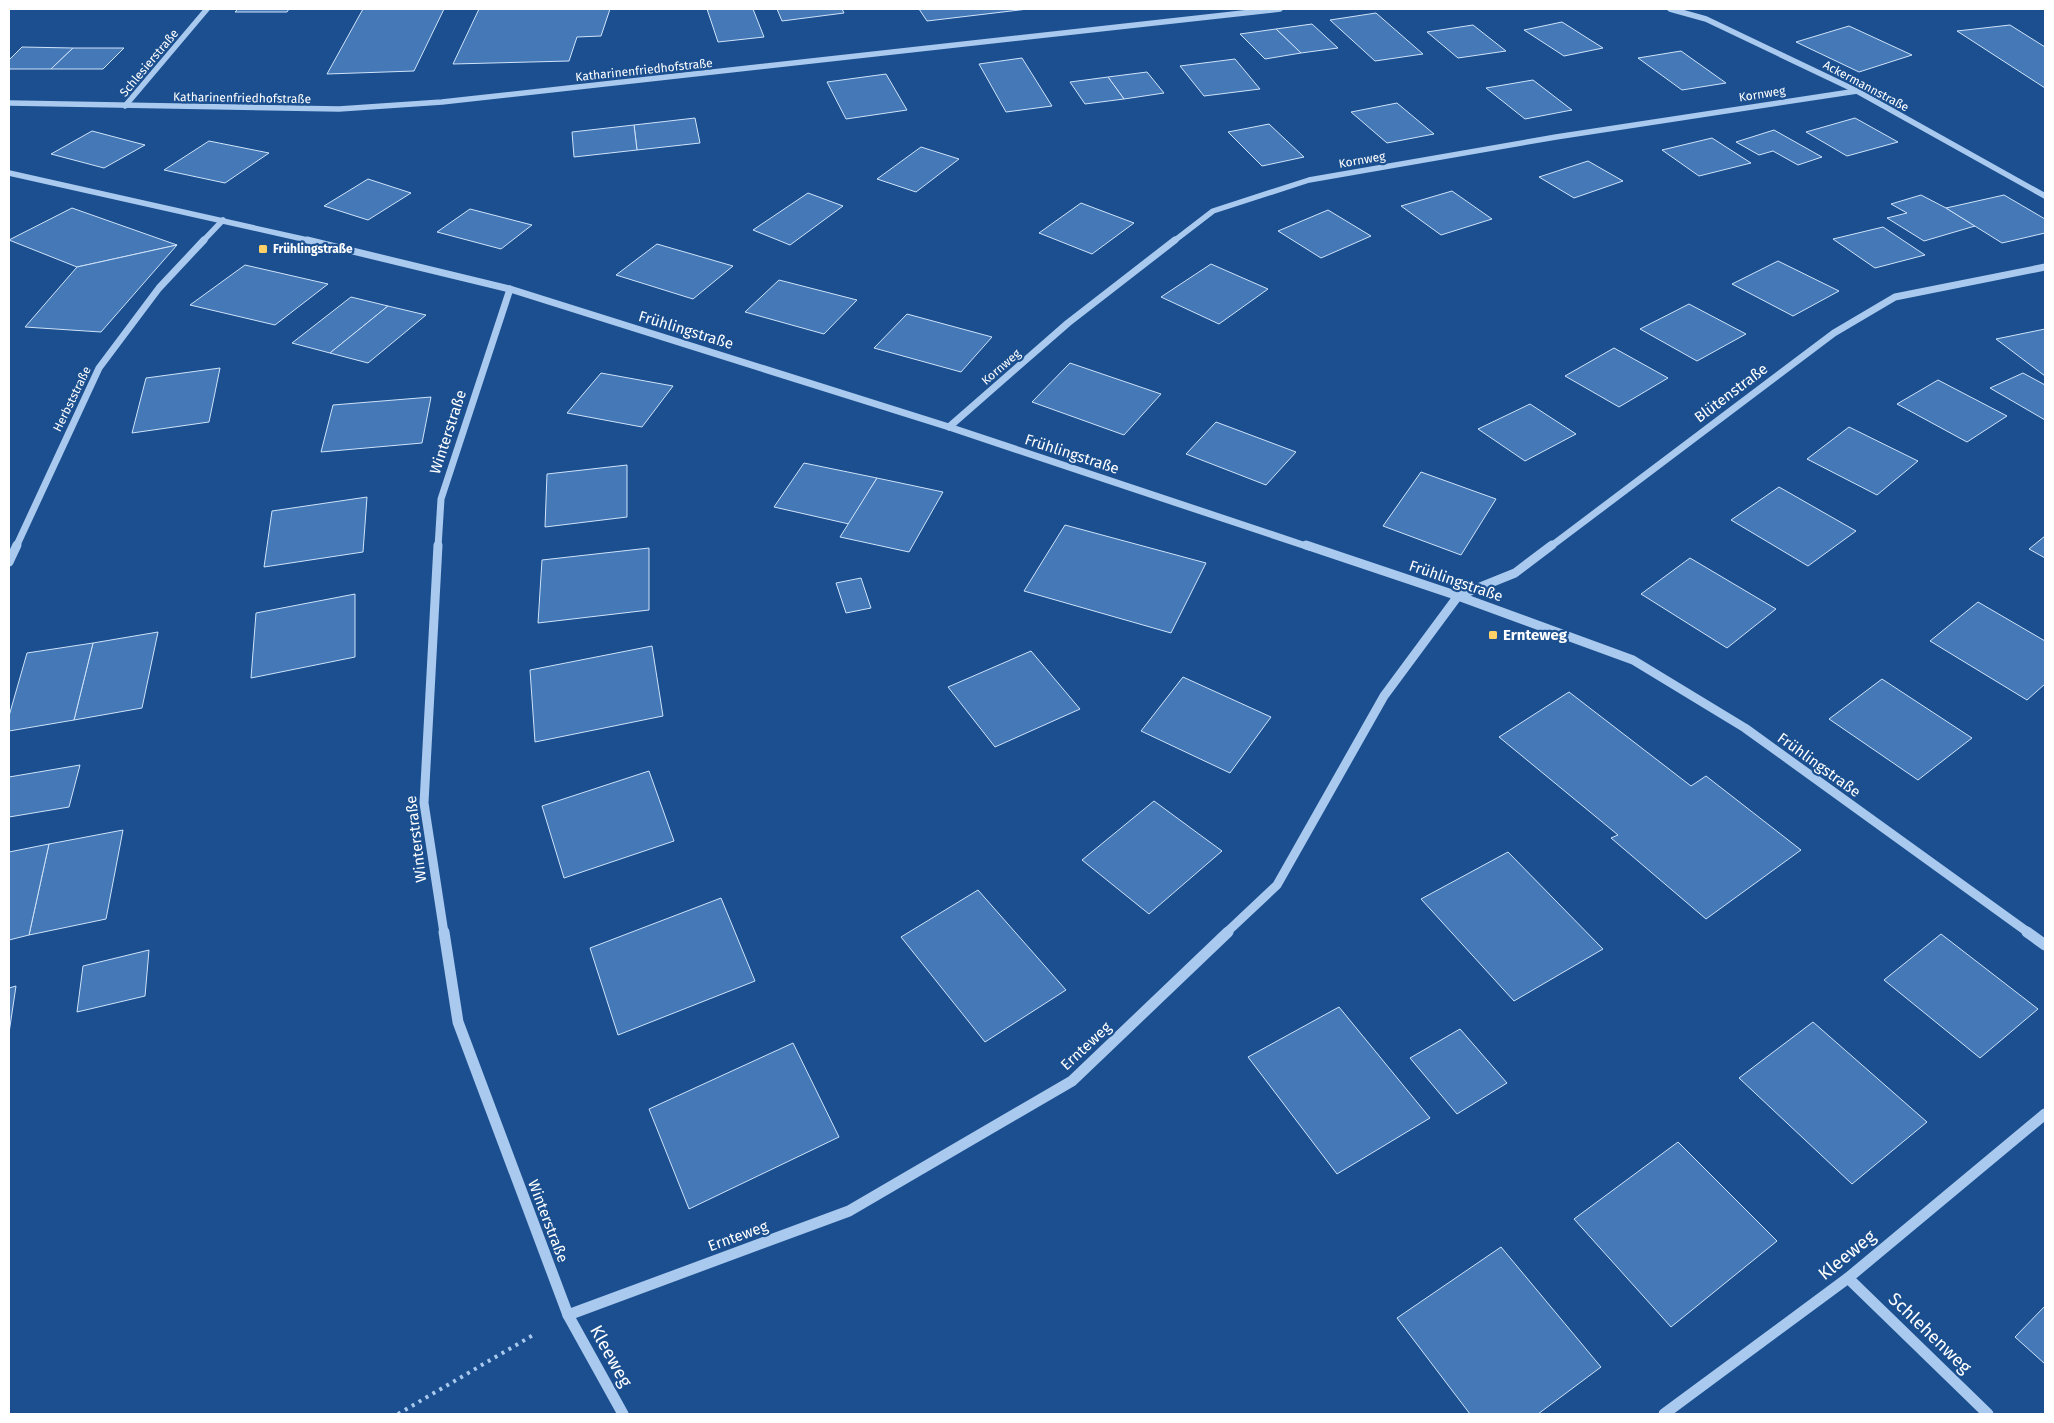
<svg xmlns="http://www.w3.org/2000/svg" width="2054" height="1423" font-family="'Fira Sans',sans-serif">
<rect width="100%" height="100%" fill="#1b4f8f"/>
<g fill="#4478b7" stroke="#cfe3fa">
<polygon points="238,9 289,9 287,12 235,12"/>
<polygon points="363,9 444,9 414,71 327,74"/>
<polygon points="479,9 610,9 601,36 577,37 569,61 453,64"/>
<polygon points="707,9 753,9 764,37 718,42"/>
<polygon points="777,9 842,9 844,13 782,21"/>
<polygon points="919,9 1028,9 927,21"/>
<polygon points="1376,13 1423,54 1375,61 1330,20"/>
<polygon points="1562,22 1603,48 1564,56 1524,30"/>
<polygon points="1312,24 1338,48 1301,53 1276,29"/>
<polygon points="1473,25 1506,51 1458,58 1427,32"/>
<polygon points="2010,25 2045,47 2045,88 1957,31"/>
<polygon points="1849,26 1912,55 1859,72 1796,42"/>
<polygon points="1276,29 1301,53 1265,59 1240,34"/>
<polygon points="22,47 73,48 51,69 9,69 9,60"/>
<polygon points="73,48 124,48 103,69 51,69"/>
<polygon points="1681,51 1726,83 1682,90 1638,58"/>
<polygon points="1022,58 1052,106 1006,112 979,64"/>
<polygon points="1235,59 1260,89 1204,96 1180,66"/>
<polygon points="1147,72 1164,93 1124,99 1108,77"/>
<polygon points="886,74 907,110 846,119 827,82"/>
<polygon points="1108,77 1124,99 1085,104 1070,82"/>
<polygon points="1533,80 1572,110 1525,119 1486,88"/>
<polygon points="1397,103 1434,134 1387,143 1351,112"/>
<polygon points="695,118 700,143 637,150 634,125"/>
<polygon points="1855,118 1898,142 1847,156 1806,132"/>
<polygon points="1269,124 1304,157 1262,166 1228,132"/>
<polygon points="634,125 637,150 574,157 572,132"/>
<polygon points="1774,130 1822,157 1798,165 1773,151 1759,155 1736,142"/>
<polygon points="92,131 145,145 104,168 51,154"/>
<polygon points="1712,138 1751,163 1699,176 1662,150"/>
<polygon points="209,141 269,153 225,183 164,170"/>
<polygon points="921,147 959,159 916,192 877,179"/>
<polygon points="1588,161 1623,181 1574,198 1539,177"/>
<polygon points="368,179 411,193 368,220 324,206"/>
<polygon points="1452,191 1492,219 1441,235 1401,206"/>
<polygon points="808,193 843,206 790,245 753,230"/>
<polygon points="1921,195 1946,208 1975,226 1924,241 1887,218 1907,213 1891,204"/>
<polygon points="2004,195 2045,219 2045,233 2002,243 1946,208"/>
<polygon points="1081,203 1134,223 1092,254 1039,233"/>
<polygon points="72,208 177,245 77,267 9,240"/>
<polygon points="470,209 532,225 501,249 437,232"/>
<polygon points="1328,210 1371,236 1321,258 1278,231"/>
<polygon points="1883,227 1925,255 1875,268 1833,239"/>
<polygon points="657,244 733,266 693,299 616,275"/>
<polygon points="177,245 101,332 25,327 77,267"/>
<polygon points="1778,261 1839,291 1793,316 1732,284"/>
<polygon points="1211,264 1268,289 1219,324 1161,297"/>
<polygon points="245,265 328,284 275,325 190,305"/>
<polygon points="779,280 857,300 824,334 745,312"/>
<polygon points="351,297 388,306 330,353 292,343"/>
<polygon points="1689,304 1746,334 1697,361 1640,329"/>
<polygon points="388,306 426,315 368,363 330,353"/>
<polygon points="907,314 992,337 961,372 874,348"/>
<polygon points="2045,329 2045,376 1996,339"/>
<polygon points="1614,348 1668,378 1619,407 1565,376"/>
<polygon points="1070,363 1161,394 1124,435 1032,402"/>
<polygon points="220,368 209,422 132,433 146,378"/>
<polygon points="601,373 673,386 642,427 567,413"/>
<polygon points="2023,373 2045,385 2045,420 1990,388"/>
<polygon points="1938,380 2007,416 1967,442 1897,404"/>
<polygon points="431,397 422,443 321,452 333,405"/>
<polygon points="1530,404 1576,434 1525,461 1478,429"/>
<polygon points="1216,422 1296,452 1266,485 1186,454"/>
<polygon points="1849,427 1918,461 1877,495 1807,459"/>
<polygon points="804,463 877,478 849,524 774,507"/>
<polygon points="627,465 627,517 545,527 547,474"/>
<polygon points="1421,472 1496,499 1461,555 1383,526"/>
<polygon points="877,478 943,492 909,552 840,537"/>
<polygon points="1779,487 1856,531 1808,566 1731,520"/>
<polygon points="367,497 363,552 264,567 272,511"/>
<polygon points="1065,525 1206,563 1171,633 1024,591"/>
<polygon points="2045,536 2045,558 2029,549"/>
<polygon points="649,548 649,610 538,623 542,560"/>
<polygon points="1690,558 1776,609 1727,648 1641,594"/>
<polygon points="861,578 871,608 846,613 836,583"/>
<polygon points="355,594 355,657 251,678 256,613"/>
<polygon points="1978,602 2045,641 2045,684 2027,700 1930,641"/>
<polygon points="158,632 142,708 74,720 93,643"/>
<polygon points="93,643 74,720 9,731 9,716 27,653"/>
<polygon points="652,646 663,716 535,742 530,670"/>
<polygon points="1031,651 1080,709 995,747 948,687"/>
<polygon points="1183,677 1271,717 1230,773 1141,731"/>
<polygon points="1882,679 1972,738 1918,780 1829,719"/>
<polygon points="1569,692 1691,786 1706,776 1801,850 1706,919 1611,838 1618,835 1499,737"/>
<polygon points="80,765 69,807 9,817 9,777"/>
<polygon points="649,771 674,841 564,878 542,806"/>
<polygon points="1154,801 1222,851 1149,914 1082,860"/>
<polygon points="123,830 106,919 29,935 49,844"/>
<polygon points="49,844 29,935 9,940 9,852"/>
<polygon points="1508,852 1603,949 1514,1001 1421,899"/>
<polygon points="978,890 1066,990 985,1042 901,937"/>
<polygon points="721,898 755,981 618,1035 590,948"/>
<polygon points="1941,934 2038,1009 1980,1058 1884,980"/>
<polygon points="149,950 145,996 77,1012 83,966"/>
<polygon points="16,986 9,1033 9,988"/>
<polygon points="1339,1007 1430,1118 1337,1174 1248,1057"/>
<polygon points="1813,1022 1927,1122 1852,1184 1739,1078"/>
<polygon points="1460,1029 1507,1083 1457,1114 1410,1058"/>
<polygon points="793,1043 839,1137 689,1209 649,1109"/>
<polygon points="1678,1142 1777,1241 1671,1327 1574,1219"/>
<polygon points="1501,1247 1601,1367 1538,1414 1470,1414 1397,1318"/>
<polygon points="2045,1306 2045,1364 2015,1337"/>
</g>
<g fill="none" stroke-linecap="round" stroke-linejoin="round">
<polyline stroke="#a9c9ee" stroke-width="4" stroke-dasharray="3 5" stroke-linecap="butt" points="398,1414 535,1334"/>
<g stroke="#a9c9ee" stroke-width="5.5">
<polyline points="1670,9 1706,19 1857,91 2045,196"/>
<polyline points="9,103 339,109 442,102 1280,9"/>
<polyline points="125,106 207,9"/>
<polyline points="9,173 312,241"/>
<polyline points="203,241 223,220"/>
<polyline points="1174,241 1213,211 1309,180 1556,137 1857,91"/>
</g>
<g stroke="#a9c9ee" stroke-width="7">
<polyline points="307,240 510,289 949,427 1309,547"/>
<polyline points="949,427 1068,323 1175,240"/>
<polyline points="16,547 99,368 159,288 204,240"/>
<polyline points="438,547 441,499 510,289"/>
<polyline points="1550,547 1834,333 1895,297 2045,267"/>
</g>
<g stroke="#a9c9ee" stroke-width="9">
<polyline points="438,545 424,803 444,933"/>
<polyline points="1306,545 1458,596 1633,660 1745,728 2029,933"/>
<polyline points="9,562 17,545"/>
<polyline points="1226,933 1277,885 1384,696 1458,596 1515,573 1552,545"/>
</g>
<g stroke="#a9c9ee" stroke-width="11">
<polyline points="444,932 458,1022 568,1315 623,1414"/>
<polyline points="2027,932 2045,945"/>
<polyline points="1848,1278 1988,1414"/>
<polyline points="568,1315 849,1211 1072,1081 1228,932"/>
<polyline points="1664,1414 1848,1278 2045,1114"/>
</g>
</g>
<g fill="#ffd166" stroke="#1b4f8f" stroke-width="2">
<rect x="258" y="244" width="10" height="10" rx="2.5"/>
<rect x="1488" y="630" width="10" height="10" rx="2.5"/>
</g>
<g text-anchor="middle" stroke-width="4.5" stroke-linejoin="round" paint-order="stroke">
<g font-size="12" fill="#fff" stroke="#1b4f8f">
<text transform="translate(149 63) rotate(-50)" y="4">Schlesierstraße</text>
<text transform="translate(644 70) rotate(-6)" y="4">Katharinenfriedhofstraße</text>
<text transform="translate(1866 86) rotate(28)" y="4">Ackermannstraße</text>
<text transform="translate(1762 94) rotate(-9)" y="4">Kornweg</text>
<text transform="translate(242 98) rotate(1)" y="4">Katharinenfriedhofstraße</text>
<text transform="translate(1362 160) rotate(-10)" y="4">Kornweg</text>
<text transform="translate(1001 367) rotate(-41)" y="4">Kornweg</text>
<text transform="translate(72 399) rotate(-64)" y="4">Herbststraße</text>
</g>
<g font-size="12" font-weight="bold" fill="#fff" stroke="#1b4f8f" text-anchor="start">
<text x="273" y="253">Frühlingstraße</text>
</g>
<g font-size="15" fill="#fff" stroke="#1b4f8f">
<text transform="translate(686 330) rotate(17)" y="5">Frühlingstraße</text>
<text transform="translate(1731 393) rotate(-37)" y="5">Blütenstraße</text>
<text transform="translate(448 432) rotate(-72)" y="5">Winterstraße</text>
<text transform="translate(1072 454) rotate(18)" y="5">Frühlingstraße</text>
<text transform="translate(1456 581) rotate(19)" y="5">Frühlingstraße</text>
<text transform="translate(1819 765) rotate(36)" y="5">Frühlingstraße</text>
<text transform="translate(416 839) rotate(-97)" y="5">Winterstraße</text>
<text transform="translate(1086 1046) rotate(-43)" y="5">Ernteweg</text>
<text transform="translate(548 1221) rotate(69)" y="5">Winterstraße</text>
<text transform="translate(738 1236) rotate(-20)" y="5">Ernteweg</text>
</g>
<g font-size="15" font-weight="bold" fill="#fff" stroke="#1b4f8f" text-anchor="start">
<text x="1503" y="640">Ernteweg</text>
</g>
<g font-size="18" fill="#fff" stroke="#1b4f8f">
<text transform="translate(1847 1255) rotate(-39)" y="6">Kleeweg</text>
<text transform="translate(1930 1333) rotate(44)" y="6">Schlehenweg</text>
<text transform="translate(611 1356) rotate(61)" y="6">Kleeweg</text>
</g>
</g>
<rect width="2054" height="1423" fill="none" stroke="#ffffff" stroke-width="20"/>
</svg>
